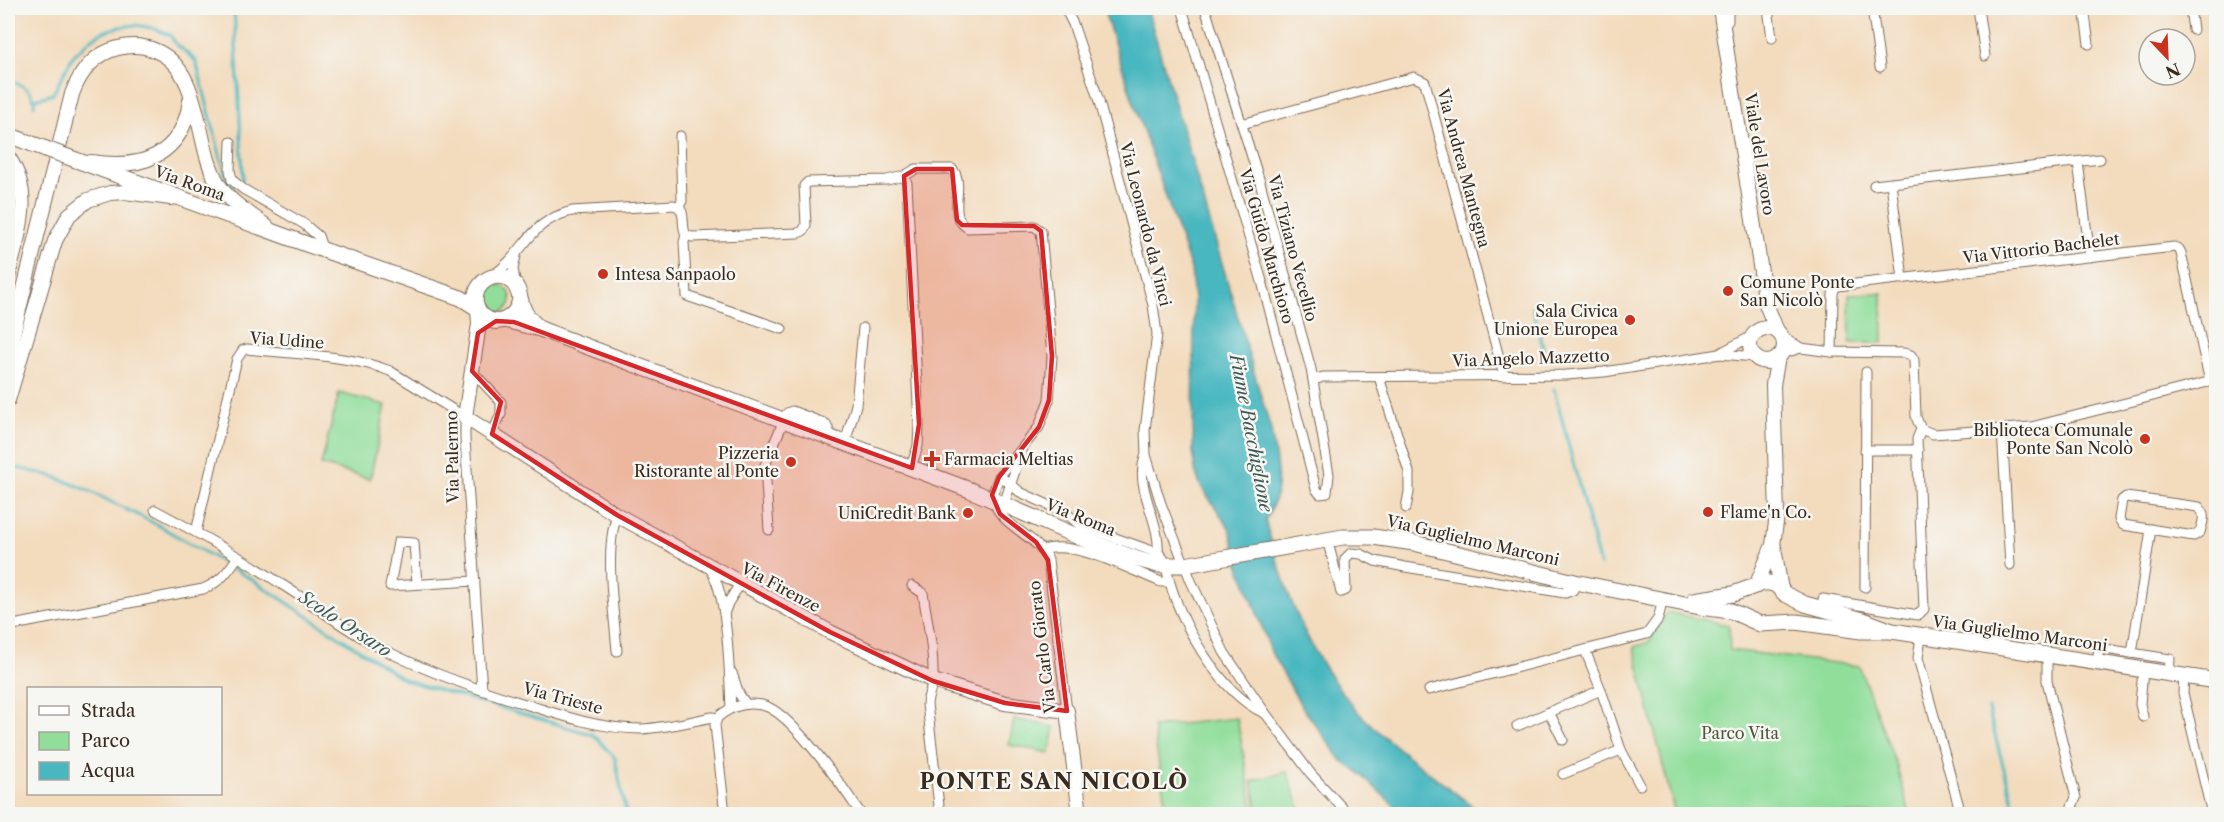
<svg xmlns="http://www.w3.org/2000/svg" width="2224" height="822" font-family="'Libre Caslon Text',serif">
<rect width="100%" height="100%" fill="#f6f6f2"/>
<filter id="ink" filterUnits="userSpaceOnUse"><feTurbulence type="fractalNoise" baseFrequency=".0167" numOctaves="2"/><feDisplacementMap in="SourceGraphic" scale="12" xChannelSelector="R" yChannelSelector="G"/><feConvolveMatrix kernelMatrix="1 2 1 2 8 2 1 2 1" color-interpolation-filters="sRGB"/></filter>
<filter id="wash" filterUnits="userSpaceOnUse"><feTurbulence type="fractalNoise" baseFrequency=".008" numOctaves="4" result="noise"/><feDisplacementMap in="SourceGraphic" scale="24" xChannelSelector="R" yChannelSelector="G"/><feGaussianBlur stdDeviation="1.35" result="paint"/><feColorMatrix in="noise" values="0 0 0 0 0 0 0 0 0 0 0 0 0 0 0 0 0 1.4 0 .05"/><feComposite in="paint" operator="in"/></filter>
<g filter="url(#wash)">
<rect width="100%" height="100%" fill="#f3dbbd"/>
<g fill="#91de9b" stroke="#66845c" stroke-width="1.5">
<circle cx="497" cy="299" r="14"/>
<polygon points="1882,293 1883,343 1850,343 1849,294"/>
<polygon points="339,393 386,405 370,479 321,465"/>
<polygon points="1667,612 1729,625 1730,650 1859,666 1897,767 1910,814 1675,814 1634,647 1649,642"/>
<polygon points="1237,718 1254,814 1167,814 1153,727"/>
<polygon points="1014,719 1055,727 1050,753 1009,745"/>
<polygon points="1287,772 1302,814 1258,814 1252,781"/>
</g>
<path fill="#48b7c0" stroke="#42706f" stroke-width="1.5" d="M1103,8H1147L1271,430C1276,463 1285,491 1265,520C1283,582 1299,634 1338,687C1345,695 1351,705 1358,712C1396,751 1441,780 1482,814H1406L1399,810L1358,772L1342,761L1301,705L1272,654L1238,562L1230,529L1200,485L1195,470L1193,452L1194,300L1191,269L1135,107Z"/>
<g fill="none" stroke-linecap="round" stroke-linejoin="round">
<g stroke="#48b7c0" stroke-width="3">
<polyline points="234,8 243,175 242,180"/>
<path d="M8,79C20,85 37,90 34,106"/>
<polyline points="35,99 53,94 73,56 92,38 103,32 119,27 136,25 152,28 170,35 175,43 196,61 226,178 235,191"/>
<polyline points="1532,307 1547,361"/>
<polyline points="1554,389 1600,566"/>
<polyline points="14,467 52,476 83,488 156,524 251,579 405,680 594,735 615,758 626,814"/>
<polyline points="1988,709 2016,814"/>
</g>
</g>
</g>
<g filter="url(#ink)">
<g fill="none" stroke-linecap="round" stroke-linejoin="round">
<g stroke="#7b6856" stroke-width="11">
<g id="street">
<polyline points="1065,8 1073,24 1098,98 1153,305 1157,334 1145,430 1146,455 1161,504 1191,581 1224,652 1266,714 1311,774 1348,814"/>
<polyline points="1182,8 1263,285 1316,489 1320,494 1327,493 1329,475 1311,369 1259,179 1205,8"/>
<polyline points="1768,8 1772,38"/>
<polyline points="1872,8 1880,67"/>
<polyline points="1978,8 1985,56"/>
<polyline points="2084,8 2089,44"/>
<polyline points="2190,8 2193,30"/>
<polyline points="1723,27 1728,21 1728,8"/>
<polyline points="1242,124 1414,77 1425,82 1504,376"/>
<polyline points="231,142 230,170 232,180 243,189 304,224 318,236 323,250"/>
<polyline points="2078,162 2090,257"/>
<polyline points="904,176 907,183 919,424 918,446 911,467"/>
<polyline points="1891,183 1903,279"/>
<polyline points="1874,185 2100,159"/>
<polyline points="679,206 682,201 680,136"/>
<polyline points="686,235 684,242 687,296 782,329"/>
<polyline points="516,256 513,269 516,286"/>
<path d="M492,276C526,253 527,222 572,211L674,205C688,209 680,225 686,235L692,237L798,233L803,231L806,225L804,186L808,182L887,180L904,176L916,169H952C967,184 945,216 968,228L1034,226L1041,231L1052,356L1049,400L1039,427L999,477L991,498"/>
<polyline points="1781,335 1801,348"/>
<polyline points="1722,352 1752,336"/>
<polyline points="1832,352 1833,294 1834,289 1838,286 2174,247 2179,249 2181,253 2210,382"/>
<polyline points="1781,354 1801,348 1832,352 1904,353 1911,355 1914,360 1916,417 1921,429 1917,439 1924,609 1918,615 1823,599"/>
<polyline points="472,371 501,402 501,414 492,434"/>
<polyline points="1379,377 1409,472 1409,492 1406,508"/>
<polyline points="1314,380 1323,377 1566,375 1604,372 1720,354 1755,357"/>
<polyline points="1921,429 1933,434 2031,427 2216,380"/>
<polyline points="2002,430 2010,565"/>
<polyline points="845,443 856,405 863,328"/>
<polyline points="1865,450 1918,450"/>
<path d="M1145,457C1134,488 1161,521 1158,553"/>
<polyline points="999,477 1007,481 1020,492 1066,513 1081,526 1158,553 1163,558"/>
<path d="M2126,497L2199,507C2206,515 2203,522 2200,532L2194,536L2123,525L2119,519L2122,500Z"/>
<path d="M993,499C1001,528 1035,533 1048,560L1067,711"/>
<polyline points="1004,504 1021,453"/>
<path d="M155,510C198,533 241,557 281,584C315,605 345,630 381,648C426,672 476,689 525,704C562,716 602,729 641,729C665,728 688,722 712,717L717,718C730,706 750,700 768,707C795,719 844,788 861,814"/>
<path d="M617,515C604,550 614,612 617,651"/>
<polyline points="769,530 765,465 787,413 792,411 826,424 832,438"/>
<path d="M196,532L237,359L243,350L247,349C289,354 352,355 390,371L465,417V439L482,690"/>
<polyline points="1327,539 1341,592"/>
<path d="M1043,550C1073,539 1131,570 1161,582H1169"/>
<path d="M709,567C729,596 729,672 731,708"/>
<path d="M1167,571C1177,618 1218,692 1264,713"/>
<polyline points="417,584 414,543 398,542 390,586 475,581"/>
<path d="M912,586L923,593C927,621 934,649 933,677C933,686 928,694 927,704L940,814"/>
<polyline points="1865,587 1866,372"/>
<polyline points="1341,592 1346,590 1345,559 1351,553 1361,554 1375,561 1405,567 1565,593 1573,590 1575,582"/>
<polyline points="724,614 728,603 740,584"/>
<path d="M8,626L203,589C220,582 227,573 237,558"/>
<polyline points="1921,637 1918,658 1961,814"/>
<polyline points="1585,650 1601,690 1621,750 1640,785"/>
<polyline points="2132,653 2151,529"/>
<polyline points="2047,655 2047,681 2076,798 2072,806 2075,814"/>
<polyline points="2097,663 2099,648 2170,659 2169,674"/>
<polyline points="2143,670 2140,704 2143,717"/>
<polyline points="732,673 739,694 746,704"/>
<polyline points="2184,676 2183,693 2212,814"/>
<polyline points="1429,690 1647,634 1658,619 1663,599"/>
<polyline points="1549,712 1563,740"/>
<polyline points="717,718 715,725 725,814"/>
<polyline points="1517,726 1601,690"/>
<polyline points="1563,774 1621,750"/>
</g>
</g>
<g stroke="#7b6856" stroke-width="16">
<g id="secondary">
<polyline points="1720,8 1766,304 1777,331"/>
<path d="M8,157C35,195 18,234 8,276"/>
<path d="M91,162C142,170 182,156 190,101"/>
<polyline points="478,310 479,324 465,417 617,515 830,632 933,681 1005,703 1067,711 1080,814"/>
<circle cx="1767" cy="345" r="17"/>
<path d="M8,354L72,94C80,72 94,54 118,48C130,45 142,45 154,50C204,69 194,146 219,185C230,203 251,214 267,227"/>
<polyline points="8,400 55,241 69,215 88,200 110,193 125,192 171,198"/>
<polyline points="1774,547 1781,590"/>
<polyline points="1756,586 1773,545 1777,515 1773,385 1778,357"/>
</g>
</g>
<g stroke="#7b6856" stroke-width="17">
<g id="primary">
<polyline points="8,135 46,149"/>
<polyline points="76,160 309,245 461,298 477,308"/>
<path d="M520,299C517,317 498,329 483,316C461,296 490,263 512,282C521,289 519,302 525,312C528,318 535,324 540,329"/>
<polyline points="505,320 540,329 970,490 1081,538 1137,559 1158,565 1185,565 1343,537 1373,537 1414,543 1575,582 1700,607 1731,611 1760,624 1796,622 1861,631 1892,631"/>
<polyline points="1694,600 1733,594 1763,583 1770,583 1776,585 1785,594 1805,604 1863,620 1892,631 2216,681"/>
</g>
</g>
<use href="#street" stroke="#fff" stroke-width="9"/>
<use href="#secondary" stroke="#fff" stroke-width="14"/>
<use href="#primary" stroke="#fff" stroke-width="15"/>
<g stroke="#7b6856" stroke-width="17" stroke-linecap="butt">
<polyline id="primary-bridge" points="46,149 76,160"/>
</g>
<use href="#primary-bridge" stroke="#fff" stroke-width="15"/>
</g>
</g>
<path fill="#d62828" fill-opacity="0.2" stroke="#d62828" stroke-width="4.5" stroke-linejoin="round" d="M916,169H952L957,220L962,225L1034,226L1041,231L1052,356L1049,400L1039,427L999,477L992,495L1000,514L1036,542L1048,560L1067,711L1005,703L933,681L830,632L617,515L492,434L501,402L472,371L478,333L496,321L514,322L912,468L919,424L904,176Z"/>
<g fill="#c8321e" stroke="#f6f6f2" stroke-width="2">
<circle cx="603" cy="274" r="6"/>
<circle cx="1728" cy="291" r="6"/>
<circle cx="1630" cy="320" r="6"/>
<circle cx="2145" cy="439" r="6"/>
<path d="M929 450h6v6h6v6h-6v6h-6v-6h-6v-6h6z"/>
<circle cx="791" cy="462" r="6"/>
<circle cx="1708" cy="512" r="6"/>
<circle cx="968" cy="513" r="6"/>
</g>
<g text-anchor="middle" stroke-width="5" stroke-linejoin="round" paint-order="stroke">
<g font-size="16" fill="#3b2a1e" stroke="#f6f6f2">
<text transform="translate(1760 154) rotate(81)" y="6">Viale del Lavoro</text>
<text transform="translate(1464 168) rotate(75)" y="6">Via Andrea Mantegna</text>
<text transform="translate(190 183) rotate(20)" y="6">Via Roma</text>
<text transform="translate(1146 224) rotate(76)" y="6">Via Leonardo da Vinci</text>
<text transform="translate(1267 246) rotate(74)" y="6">Via Guido Marchioro</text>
<text transform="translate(1293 248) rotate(75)" y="6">Via Tiziano Vecellio</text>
<text transform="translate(2041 248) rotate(-7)" y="6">Via Vittorio Bachelet</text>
<text transform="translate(287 340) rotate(4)" y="6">Via Udine</text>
<text transform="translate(1531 358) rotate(-2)" y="6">Via Angelo Mazzetto</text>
<text transform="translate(452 457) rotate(-91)" y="6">Via Palermo</text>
<text transform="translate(1081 517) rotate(22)" y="6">Via Roma</text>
<text transform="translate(1473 540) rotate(13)" y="6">Via Guglielmo Marconi</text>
<text transform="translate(781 587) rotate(28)" y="6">Via Firenze</text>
<text transform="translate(2020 633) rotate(8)" y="6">Via Guglielmo Marconi</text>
<text transform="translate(1042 647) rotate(-97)" y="6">Via Carlo Giorato</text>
<text transform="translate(563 698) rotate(15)" y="6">Via Trieste</text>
</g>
<g font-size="16" fill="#3b2a1e" stroke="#f6f6f2" text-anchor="start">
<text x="615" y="280">Intesa Sanpaolo</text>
<text x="1740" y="288">Comune Ponte<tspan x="1740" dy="18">San Nicolò</tspan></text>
<text x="1618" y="317" text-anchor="end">Sala Civica<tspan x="1618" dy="18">Unione Europea</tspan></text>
<text x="2133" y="436" text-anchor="end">Biblioteca Comunale<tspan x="2133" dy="18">Ponte San Ncolò</tspan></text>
<text x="779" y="459" text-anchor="end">Pizzeria<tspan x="779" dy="18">Ristorante al Ponte</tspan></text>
<text x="944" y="465">Farmacia Meltias</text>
<text x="1720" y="518">Flame'n Co.</text>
<text x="956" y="519" text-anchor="end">UniCredit Bank</text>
</g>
<g font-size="16" fill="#50573d" stroke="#f6f6f2">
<text x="1740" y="739">Parco Vita</text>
</g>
<g font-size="18" font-style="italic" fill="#405b57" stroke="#f6f6f2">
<text transform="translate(1251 433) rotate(79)" y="6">Fiume Bacchiglione</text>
<text transform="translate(345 624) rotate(33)" y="6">Scolo Orsaro</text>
</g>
<g font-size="22" font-weight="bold" letter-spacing="1.5" fill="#3b2a1e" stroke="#f6f6f2">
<text x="1054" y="789">PONTE SAN NICOLÒ</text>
</g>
</g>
<rect width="2224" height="822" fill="none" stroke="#f6f6f2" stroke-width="30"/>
<rect x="27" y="687" width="195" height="108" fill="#f6f6f2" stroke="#aba49d" stroke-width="1.5"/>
<rect x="39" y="706" width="30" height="9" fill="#ffffff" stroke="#aba49d" stroke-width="1.5"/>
<text x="81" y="717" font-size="18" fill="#3b2a1e">Strada</text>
<rect x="39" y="732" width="30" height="18" fill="#91de9b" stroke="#aba49d" stroke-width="1.5"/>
<text x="81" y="747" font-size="18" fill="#3b2a1e">Parco</text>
<rect x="39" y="762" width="30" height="18" fill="#48b7c0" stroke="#aba49d" stroke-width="1.5"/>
<text x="81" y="777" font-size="18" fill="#3b2a1e">Acqua</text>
<g transform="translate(2167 57) rotate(157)"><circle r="28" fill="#f6f6f2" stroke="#aba49d" stroke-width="1.5"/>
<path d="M0-4.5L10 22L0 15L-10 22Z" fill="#c8321e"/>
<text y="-9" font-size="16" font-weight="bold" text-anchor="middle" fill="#3b2a1e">N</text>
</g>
</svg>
